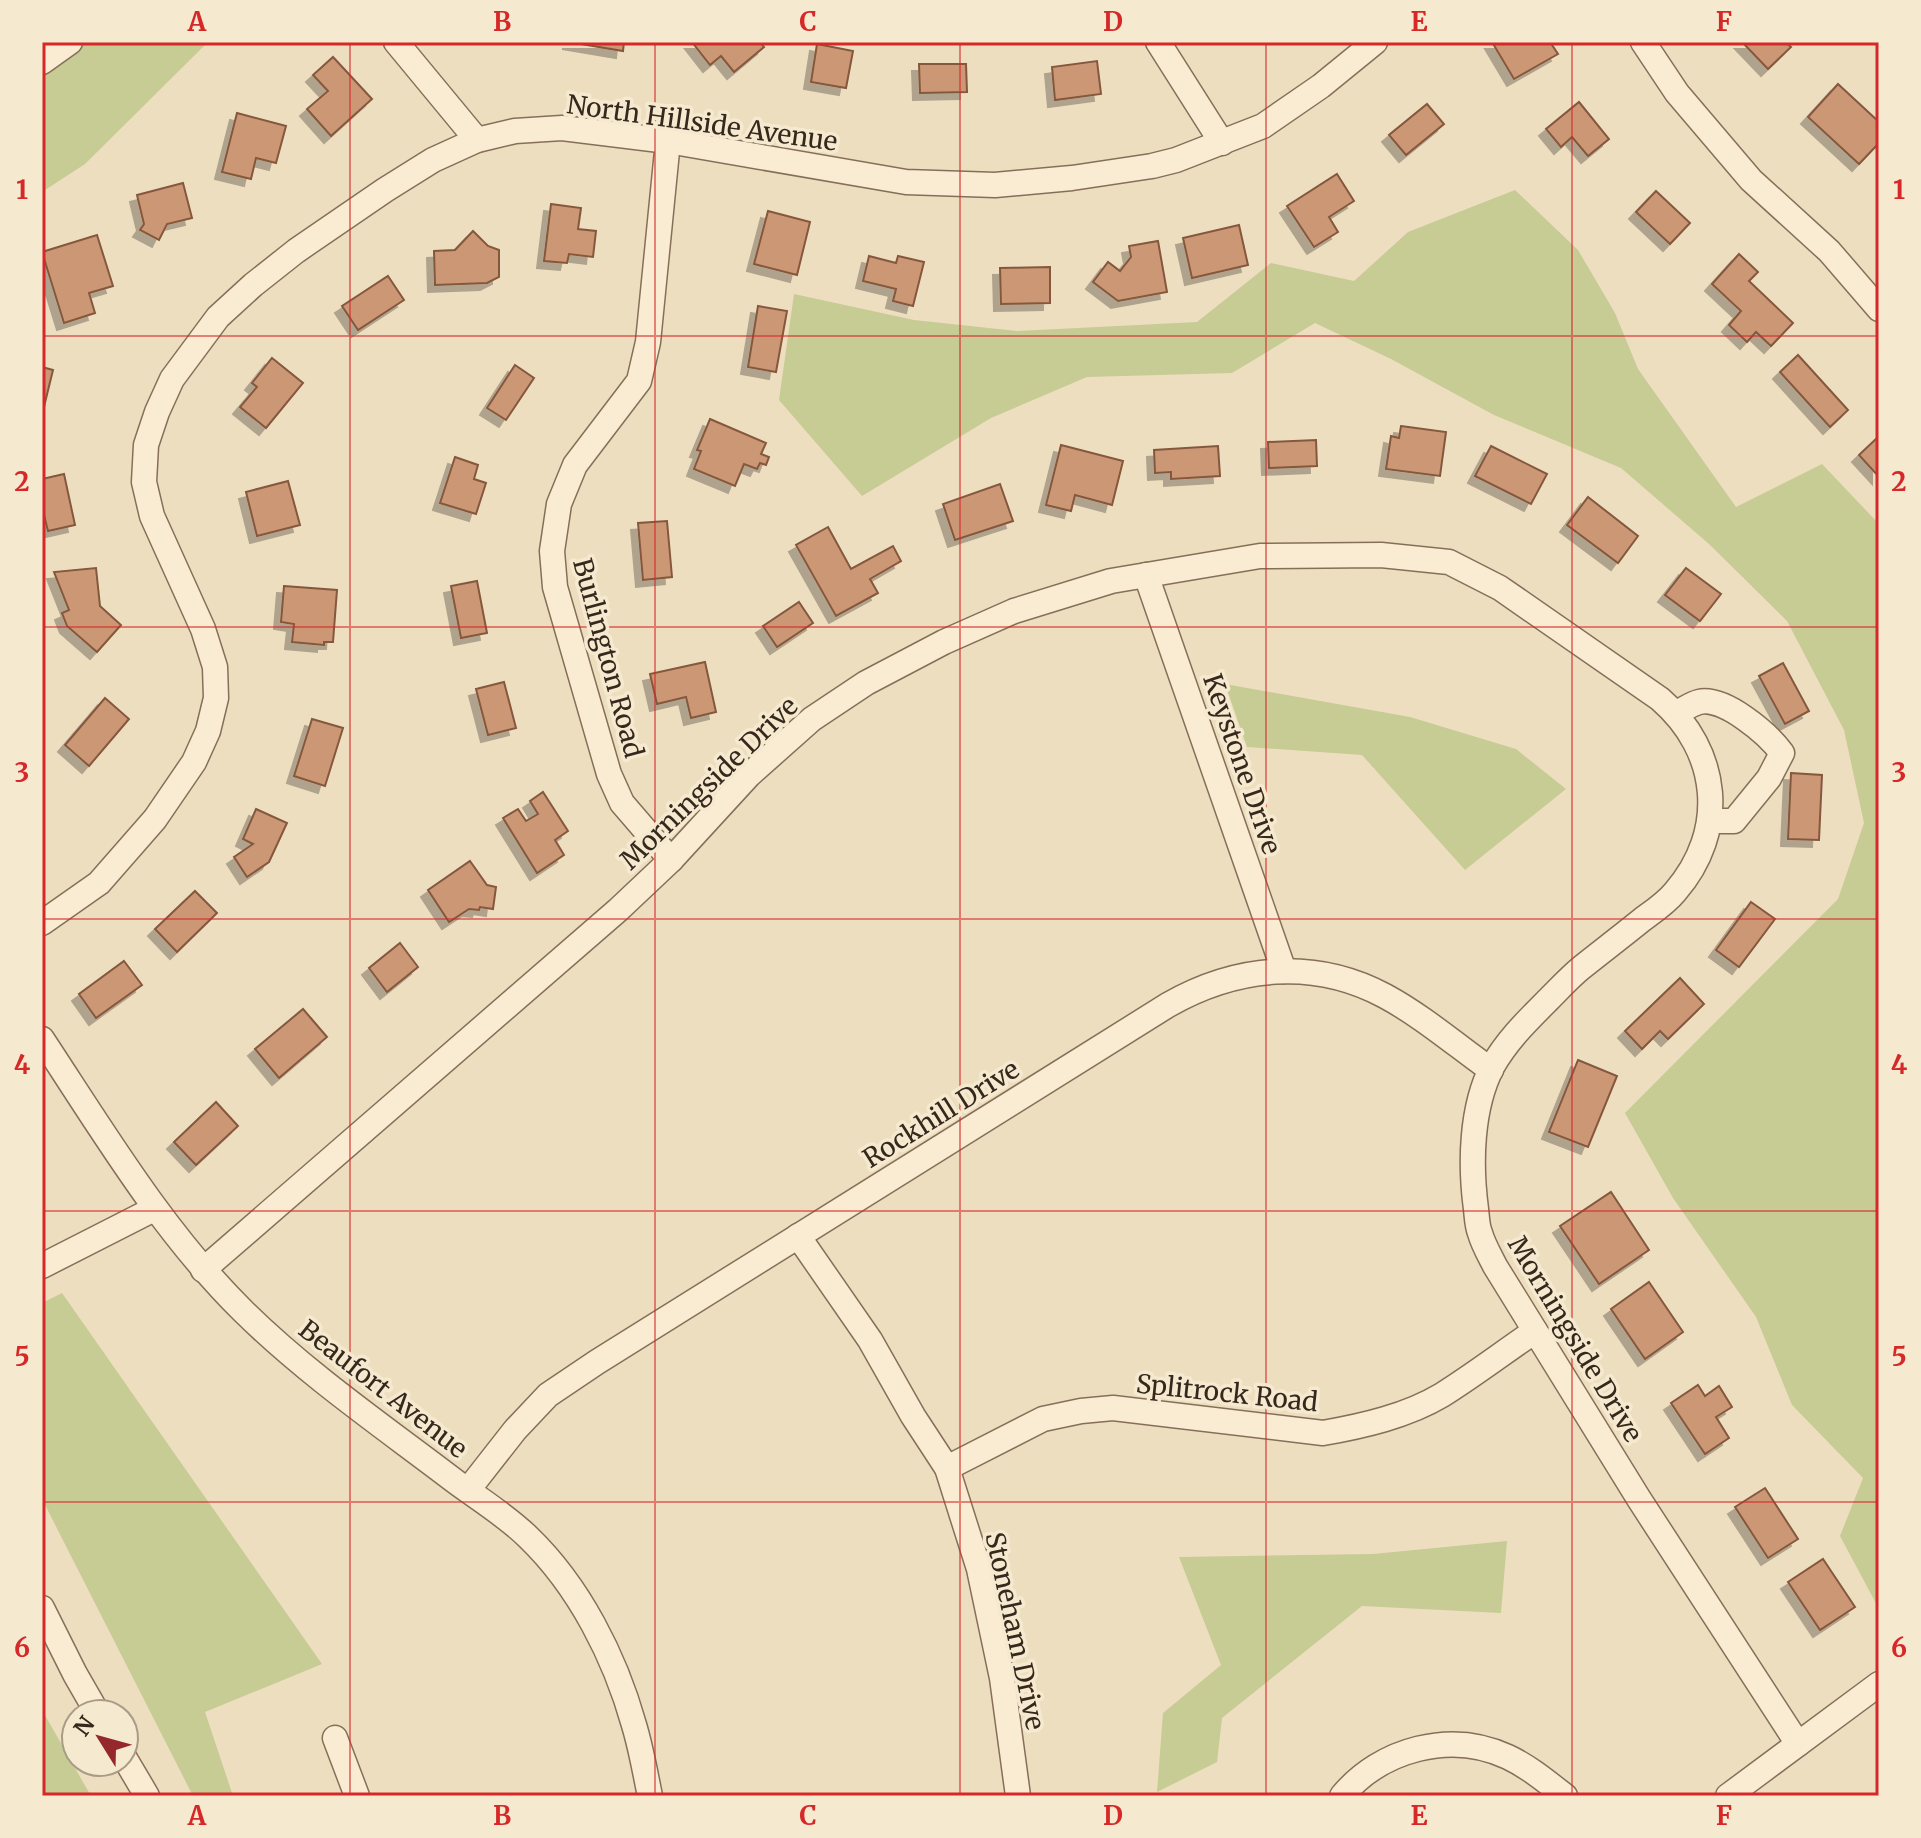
<svg xmlns="http://www.w3.org/2000/svg" width="1921" height="1838" font-family="Merriweather,serif">
<defs>
<filter id="shadow"><feDropShadow dx="-7" dy="7" stdDeviation="0" flood-color="#0004"/></filter>
</defs>
<rect width="100%" height="100%" fill="#eedec0"/>
<g fill="#c7cb94">
<polygon points="42,42 208,42 85,164 42,192"/>
<polygon points="1515,190 1578,250 1615,313 1638,369 1736,507 1822,464 1879,524 1879,1609 1840,1536 1863,1478 1792,1405 1756,1317 1673,1198 1625,1113 1838,899 1864,823 1844,730 1787,621 1709,544 1621,468 1494,415 1391,359 1315,323 1232,373 1087,377 991,418 862,496 779,400 794,294 914,320 1017,331 1197,322 1271,263 1354,281 1408,232"/>
<polygon points="1225,684 1410,717 1516,749 1566,789 1465,870 1362,755 1247,747"/>
<polygon points="62,1293 322,1664 205,1712 233,1796 193,1796 42,1499 42,1303"/>
<polygon points="1507,1541 1501,1613 1362,1606 1222,1718 1217,1762 1157,1792 1163,1713 1221,1665 1179,1557 1373,1554"/>
<polygon points="42,1710 91,1796 42,1796"/>
</g>
<g fill="#cc9775" stroke="#85583e" stroke-width="2" filter="url(#shadow)">
<polygon points="569,42 624,42 623,51"/>
<polygon points="692,42 760,42 764,47 734,72 721,56 710,65"/>
<polygon points="1492,42 1550,42 1558,54 1514,79"/>
<polygon points="1742,42 1786,42 1791,47 1768,69"/>
<polygon points="817,44 853,51 846,88 811,82"/>
<polygon points="333,57 372,99 331,136 307,109 328,91 313,75"/>
<polygon points="1097,61 1101,94 1055,100 1052,67"/>
<polygon points="919,64 966,64 967,92 920,93"/>
<polygon points="1838,84 1879,122 1879,143 1859,164 1808,117"/>
<polygon points="1579,102 1609,139 1588,156 1572,137 1561,147 1546,129"/>
<polygon points="1427,104 1444,124 1406,155 1389,135"/>
<polygon points="237,113 286,126 276,163 256,158 251,179 222,172"/>
<polygon points="1337,174 1354,201 1329,217 1338,232 1314,247 1287,206"/>
<polygon points="183,183 192,218 167,224 159,240 140,230 144,224 137,195"/>
<polygon points="1656,191 1690,223 1670,244 1636,212"/>
<polygon points="551,204 581,208 578,229 596,231 593,257 569,254 567,263 544,261"/>
<polygon points="768,211 810,222 797,275 754,264"/>
<polygon points="1239,225 1248,265 1192,278 1183,238"/>
<polygon points="473,231 488,246 499,250 499,277 487,283 435,285 434,251 455,250"/>
<polygon points="97,235 113,286 89,293 95,313 64,323 42,252"/>
<polygon points="1158,241 1167,292 1118,301 1093,282 1108,262 1120,271 1131,257 1129,246"/>
<polygon points="1739,254 1758,272 1749,281 1793,323 1771,346 1756,332 1747,342 1729,325 1741,311 1712,284"/>
<polygon points="869,256 896,263 898,256 924,262 913,306 893,301 896,289 863,281"/>
<polygon points="1050,267 1050,303 1001,304 1000,268"/>
<polygon points="388,276 404,300 358,330 342,306"/>
<polygon points="758,306 787,311 776,372 748,367"/>
<polygon points="1798,355 1848,410 1830,427 1780,372"/>
<polygon points="272,358 303,383 266,428 240,407 257,387 252,383"/>
<polygon points="515,365 534,378 506,420 487,408"/>
<polygon points="42,367 53,370 42,415"/>
<polygon points="710,419 766,443 761,454 769,457 766,465 760,463 757,469 744,464 735,486 694,469 701,451 697,450"/>
<polygon points="1401,426 1446,432 1440,476 1386,469 1391,436 1399,438"/>
<polygon points="1879,436 1879,477 1859,455"/>
<polygon points="1316,440 1317,466 1269,468 1268,442"/>
<polygon points="1061,445 1123,461 1112,505 1075,495 1071,511 1046,505"/>
<polygon points="1218,446 1220,476 1171,479 1171,472 1155,473 1154,450"/>
<polygon points="1491,446 1547,474 1531,504 1475,476"/>
<polygon points="455,457 478,465 474,479 486,483 476,514 440,503"/>
<polygon points="64,474 75,525 48,531 42,507 42,479"/>
<polygon points="288,481 300,525 257,536 246,492"/>
<polygon points="1000,484 1013,521 955,540 943,504"/>
<polygon points="1588,497 1638,536 1618,563 1567,525"/>
<polygon points="667,521 672,577 643,580 638,523"/>
<polygon points="828,527 851,569 893,546 901,561 870,579 878,593 836,616 796,545"/>
<polygon points="96,568 100,606 121,625 97,652 67,626 62,613 69,610 54,572"/>
<polygon points="1686,568 1721,594 1700,621 1665,595"/>
<polygon points="477,581 487,633 461,638 451,586"/>
<polygon points="284,586 337,590 333,642 324,642 324,645 292,642 294,624 281,622"/>
<polygon points="799,602 813,623 777,647 763,626"/>
<polygon points="705,662 716,712 691,718 686,697 657,704 650,674"/>
<polygon points="1783,663 1809,711 1785,724 1759,676"/>
<polygon points="504,682 516,728 488,735 476,689"/>
<polygon points="105,698 129,719 89,766 65,745"/>
<polygon points="312,719 343,728 325,786 294,776"/>
<polygon points="1791,773 1822,775 1819,840 1788,839"/>
<polygon points="543,792 568,831 555,840 564,855 537,873 503,818 518,809 526,821 538,814 530,801"/>
<polygon points="256,809 287,823 269,862 247,877 234,857 253,844 243,839"/>
<polygon points="470,861 487,885 496,887 493,909 480,907 479,910 469,909 449,922 428,890"/>
<polygon points="195,891 217,913 177,952 155,929"/>
<polygon points="1751,902 1775,919 1739,967 1716,950"/>
<polygon points="400,943 418,967 387,992 369,968"/>
<polygon points="124,961 142,985 96,1018 79,994"/>
<polygon points="1680,978 1704,1004 1668,1039 1660,1031 1642,1049 1625,1031"/>
<polygon points="303,1009 327,1037 279,1078 255,1049"/>
<polygon points="1578,1060 1617,1076 1588,1147 1549,1132"/>
<polygon points="216,1102 238,1126 196,1165 174,1142"/>
<polygon points="1611,1192 1649,1250 1599,1284 1560,1226"/>
<polygon points="1649,1282 1683,1332 1645,1359 1611,1309"/>
<polygon points="1698,1385 1705,1396 1719,1386 1732,1407 1716,1417 1729,1438 1705,1454 1671,1403"/>
<polygon points="1765,1488 1798,1539 1768,1558 1735,1507"/>
<polygon points="1823,1559 1855,1607 1820,1630 1788,1582"/>
</g>
<g fill="none" stroke-linecap="round" stroke-linejoin="round">
<g stroke="#866f58" stroke-width="27">
<g id="minor">
<polyline points="396,42 477,140"/>
<polyline points="1158,42 1222,143"/>
<polyline points="1643,42 1677,93 1751,180 1829,251 1879,309"/>
<polyline points="42,62 70,42"/>
<polyline points="668,141 648,342 639,381 575,465 559,504 552,551 555,587 609,774 622,803 671,860"/>
<polyline points="1146,575 1284,971"/>
<path d="M1676,713C1683,710 1691,704 1699,702C1724,696 1768,734 1782,753L1769,778L1734,821H1710"/>
<polyline points="42,923 99,883 155,819 194,762 208,731 216,698 215,667 203,629 152,516 144,482 146,445 157,412 172,379 218,317 253,285 296,251 385,190 433,160 477,140 515,131 562,128 668,141 906,182 995,185 1072,178 1152,166 1176,160 1263,126 1321,86 1375,42"/>
<path d="M42,1039C104,1133 163,1232 243,1311C308,1375 384,1427 456,1482C479,1499 508,1517 528,1537C579,1586 615,1657 634,1725C641,1748 645,1772 650,1796"/>
<polyline points="798,1236 870,1340 913,1416 947,1468 979,1569 1002,1678 1018,1796"/>
<polyline points="42,1266 154,1209"/>
<path d="M203,1270L618,910L671,860L749,775L812,719L866,683L944,642L1014,611L1111,581L1260,556L1381,555L1449,562L1500,588L1660,699C1720,751 1728,831 1675,892C1666,903 1654,911 1643,919C1622,936 1601,952 1581,968C1570,977 1560,988 1550,998C1529,1019 1507,1040 1492,1067C1471,1108 1470,1164 1476,1209C1477,1217 1477,1226 1480,1233C1483,1244 1490,1256 1495,1266L1639,1499L1798,1744"/>
<path d="M947,1468L1043,1419L1081,1411L1113,1408L1323,1433C1363,1426 1407,1416 1442,1395C1474,1375 1504,1352 1535,1331"/>
<path d="M468,1490L515,1430L548,1395L597,1362L1168,1005C1236,966 1314,958 1385,996C1422,1016 1456,1045 1491,1070"/>
<polyline points="42,1608 75,1674 98,1714"/>
<polyline points="335,1738 357,1796"/>
<polyline points="124,1757 147,1796"/>
<path d="M1342,1796C1381,1749 1451,1730 1508,1757C1529,1767 1547,1782 1565,1796"/>
<polyline points="1728,1796 1879,1684"/>
</g>
</g>
<use href="#minor" stroke="#f9ecd3" stroke-width="24"/>
</g>
<path fill="none" stroke="#d62828" stroke-width="2" stroke-opacity="0.55" d="M350,42V1796M655,42V1796M960,42V1796M1266,42V1796M1572,42V1796M42,336H1879M42,627H1879M42,919H1879M42,1211H1879M42,1502H1879"/>
<g text-anchor="middle" stroke-width="7" stroke-linejoin="round" paint-order="stroke">
<g font-size="26" fill="#36281c" stroke="#f5e9cf">
<text transform="translate(702 123) rotate(8)" y="9">North Hillside Avenue</text>
<text transform="translate(608 658) rotate(75)" y="9">Burlington Road</text>
<text transform="translate(1242 764) rotate(71)" y="9">Keystone Drive</text>
<text transform="translate(709 783) rotate(-44)" y="9">Morningside Drive</text>
<text transform="translate(941 1114) rotate(-32)" y="9">Rockhill Drive</text>
<text transform="translate(1575 1339) rotate(59)" y="9">Morningside Drive</text>
<text transform="translate(383 1389) rotate(38)" y="9">Beaufort Avenue</text>
<text transform="translate(1227 1393) rotate(6)" y="9">Splitrock Road</text>
<text transform="translate(1015 1631) rotate(78)" y="9">Stoneham Drive</text>
</g>
</g>
<rect width="1921" height="1838" fill="none" stroke="#f5e9cf" stroke-width="88"/>
<g transform="translate(100 1738) rotate(307)"><circle r="38" fill="#f5e9cf" stroke="#a99c87" stroke-width="2"/>
<path d="M0-6L14 30L0 20L-14 30Z" fill="#95282c"/>
<text y="-12" font-size="22" font-weight="bold" text-anchor="middle" fill="#36281c">N</text>
</g>
<rect x="44" y="44" width="1833" height="1750" fill="none" stroke="#d62828" stroke-width="3"/>
<g font-size="26" text-anchor="middle" font-weight="bold" fill="#d62828">
<text x="197" y="31">A</text>
<text x="502" y="31">B</text>
<text x="808" y="31">C</text>
<text x="1113" y="31">D</text>
<text x="1419" y="31">E</text>
<text x="1724" y="31">F</text>
<text x="22" y="199">1</text>
<text x="1899" y="199">1</text>
<text x="22" y="491">2</text>
<text x="1899" y="491">2</text>
<text x="22" y="782">3</text>
<text x="1899" y="782">3</text>
<text x="22" y="1074">4</text>
<text x="1899" y="1074">4</text>
<text x="22" y="1366">5</text>
<text x="1899" y="1366">5</text>
<text x="22" y="1657">6</text>
<text x="1899" y="1657">6</text>
<text x="197" y="1825">A</text>
<text x="502" y="1825">B</text>
<text x="808" y="1825">C</text>
<text x="1113" y="1825">D</text>
<text x="1419" y="1825">E</text>
<text x="1724" y="1825">F</text>
</g>
</svg>
